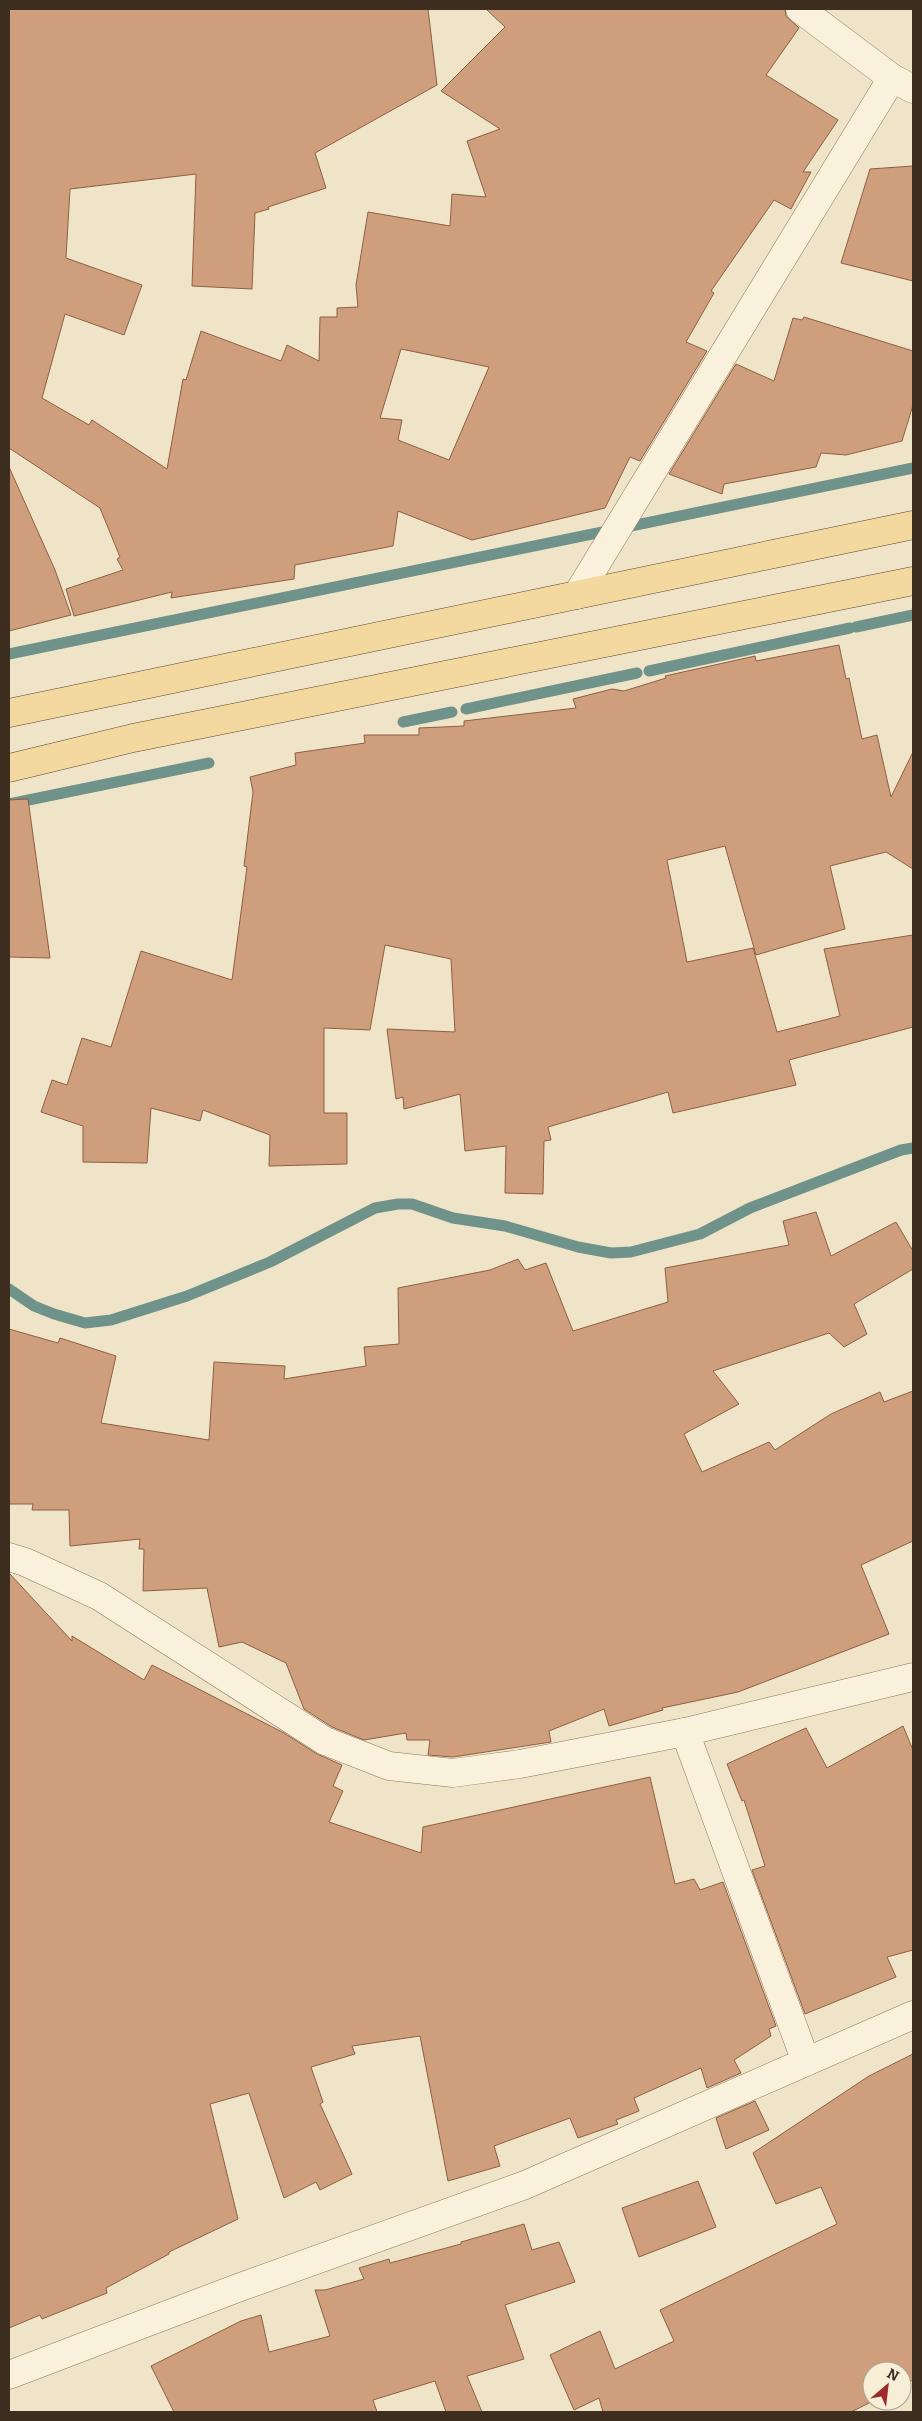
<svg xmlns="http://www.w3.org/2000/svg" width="922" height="2421" font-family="Bitter,serif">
<rect width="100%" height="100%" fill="#f0e4c8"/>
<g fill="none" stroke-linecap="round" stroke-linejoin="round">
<g stroke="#6f938a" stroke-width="11">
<polyline points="856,627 913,615"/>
<polyline points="9,654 913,468"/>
<polyline points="649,671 850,628"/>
<polyline points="466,709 637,673"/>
<polyline points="403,722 452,712"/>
<polyline points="9,804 209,763"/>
<polyline points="9,1289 34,1306 54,1314 85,1323 111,1320 187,1296 270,1262 375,1208 398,1204 412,1204 453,1218 505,1226 578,1247 611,1253 631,1252 700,1234 750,1208 901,1150 913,1148"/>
</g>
</g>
<g fill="#cf9f7d" stroke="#8d5f41" fill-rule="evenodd">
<path d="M9,9H428L437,85L315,153L326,188L268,207L269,209L255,213L252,289L192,286L196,174L70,189L66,258L142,285L124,335L65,314L42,398L89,425L92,420L167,469L183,379L186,380L201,331L281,361L287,345L319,361L320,317H337V308L358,307L356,285L368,212L450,226L452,194L486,197L467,141L500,129L441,91L505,27L486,9H785L786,16L799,28L766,75L838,120L803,172H811L791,209L774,200L711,291L714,293L686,342L707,351L640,461L630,457L605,508L472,540L398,511L393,546L295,565L294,579L171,598L172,592L74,616L66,589L123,570L117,559L120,557L100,508L9,448ZM401,349L489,367L449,460L398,440L402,420L380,418Z"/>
<polygon points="913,166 913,281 841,263 870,169"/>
<polygon points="804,317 913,351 913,405 902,441 846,455 821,453 816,467 724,484 722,494 669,474 736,364 774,381 793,318 802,320"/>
<polygon points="9,467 55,570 71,615 9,631"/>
<polygon points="839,645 846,679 849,678 862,739 877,735 891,797 913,752 913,869 886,852 830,866 845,929 756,955 725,846 667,860 687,962 753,948 777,1032 840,1016 824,949 913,935 913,1027 789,1060 796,1085 673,1113 668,1092 548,1127 551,1140 544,1141 543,1194 505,1193 506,1146 465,1151 460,1094 404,1109 403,1097 396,1099 387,1029 455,1032 451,959 385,945 370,1030 324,1028 324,1113 347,1113 347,1164 269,1166 270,1135 203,1110 200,1121 151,1108 147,1163 83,1162 83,1126 41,1112 52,1080 67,1085 82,1038 111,1047 141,951 232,980 247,867 244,866 253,792 250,777 296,765 295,753 365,743 364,735 419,735 419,728 464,726 464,721 576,708 573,699 612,689 624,691 666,678 665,676 755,656 756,661"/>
<polygon points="28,799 50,958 9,957 9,800"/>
<polygon points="816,1212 831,1256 896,1222 913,1251 913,1269 854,1304 867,1334 844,1347 829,1333 713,1371 739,1404 684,1434 702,1472 769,1442 775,1450 831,1414 880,1392 884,1402 913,1391 913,1541 861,1565 889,1634 738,1692 662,1708 663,1710 609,1726 604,1709 549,1731 551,1742 453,1757 428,1755 430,1740 407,1740 406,1733 364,1740 332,1727 304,1709 286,1663 242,1642 219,1647 207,1588 143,1591 144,1549 139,1549 140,1539 70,1546 69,1510 32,1510 33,1504 9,1504 9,1329 58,1343 60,1338 116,1356 101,1423 209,1440 214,1362 285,1366 284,1379 366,1366 364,1347 399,1344 398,1288 490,1270 518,1259 525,1270 546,1263 573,1331 668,1302 665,1268 789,1245 783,1221"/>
<polygon points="9,1573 72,1641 72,1636 144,1680 152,1665 284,1733 317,1754 342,1765 333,1786 343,1791 329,1822 421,1853 423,1827 650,1777 675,1884 694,1879 700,1890 723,1882 776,2026 769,2029 771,2036 734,2060 741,2073 707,2088 701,2068 634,2098 639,2111 616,2120 618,2124 578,2138 570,2118 494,2146 500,2166 448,2181 420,2036 352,2046 355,2054 311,2067 323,2102 320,2104 352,2174 320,2190 316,2182 284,2198 249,2093 210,2104 238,2219 169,2252 169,2254 106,2288 107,2293 42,2319 40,2315 9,2328"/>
<polygon points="903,1726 913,1750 913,1950 887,1957 896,1977 805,2014 752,1870 765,1866 744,1800 742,1801 727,1764 806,1728 827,1768"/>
<polygon points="913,2054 913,2380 902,2386 902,2371 872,2371 873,2401 851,2412 603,2412 599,2398 574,2410 550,2355 600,2331 615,2369 674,2341 660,2310 837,2224 821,2187 776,2204 753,2153 869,2076"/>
<polygon points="755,2101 769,2130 726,2149 716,2118"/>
<polygon points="698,2181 716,2227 639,2257 622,2208"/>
<polygon points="524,2224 532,2250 559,2242 575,2282 505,2305 524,2359 467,2376 482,2412 446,2412 435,2381 373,2400 377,2412 174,2412 151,2366 241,2321 261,2315 269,2352 330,2336 315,2290 325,2290 364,2279 359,2268 389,2259 390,2263 461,2244 461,2242"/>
</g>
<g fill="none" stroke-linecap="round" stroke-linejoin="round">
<g stroke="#8d765c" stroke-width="29">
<g id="minor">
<polyline points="800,9 892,78 913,89"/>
<polyline points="577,595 892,78"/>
<polyline points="9,1557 25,1562 99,1596 325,1741 389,1766 453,1773 520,1764 685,1732 913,1677"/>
<polyline points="685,1732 806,2062"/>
<polyline points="9,2375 235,2289 525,2185 913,2015"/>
</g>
</g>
<g stroke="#5b4430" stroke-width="29">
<g id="major">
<polyline points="9,713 913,525"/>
<polyline points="9,768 133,738 913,581"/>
</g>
</g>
<use href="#minor" stroke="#faf1dc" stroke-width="28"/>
<use href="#major" stroke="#f3d9a0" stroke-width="28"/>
</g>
<rect width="922" height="2421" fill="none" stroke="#3d2e20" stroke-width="20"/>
<g transform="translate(887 2386) rotate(28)"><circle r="24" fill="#f7eed8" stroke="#ada18e"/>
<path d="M0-4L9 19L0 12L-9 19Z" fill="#9e2a2b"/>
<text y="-8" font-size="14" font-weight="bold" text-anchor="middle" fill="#3d2e20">N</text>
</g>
</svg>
